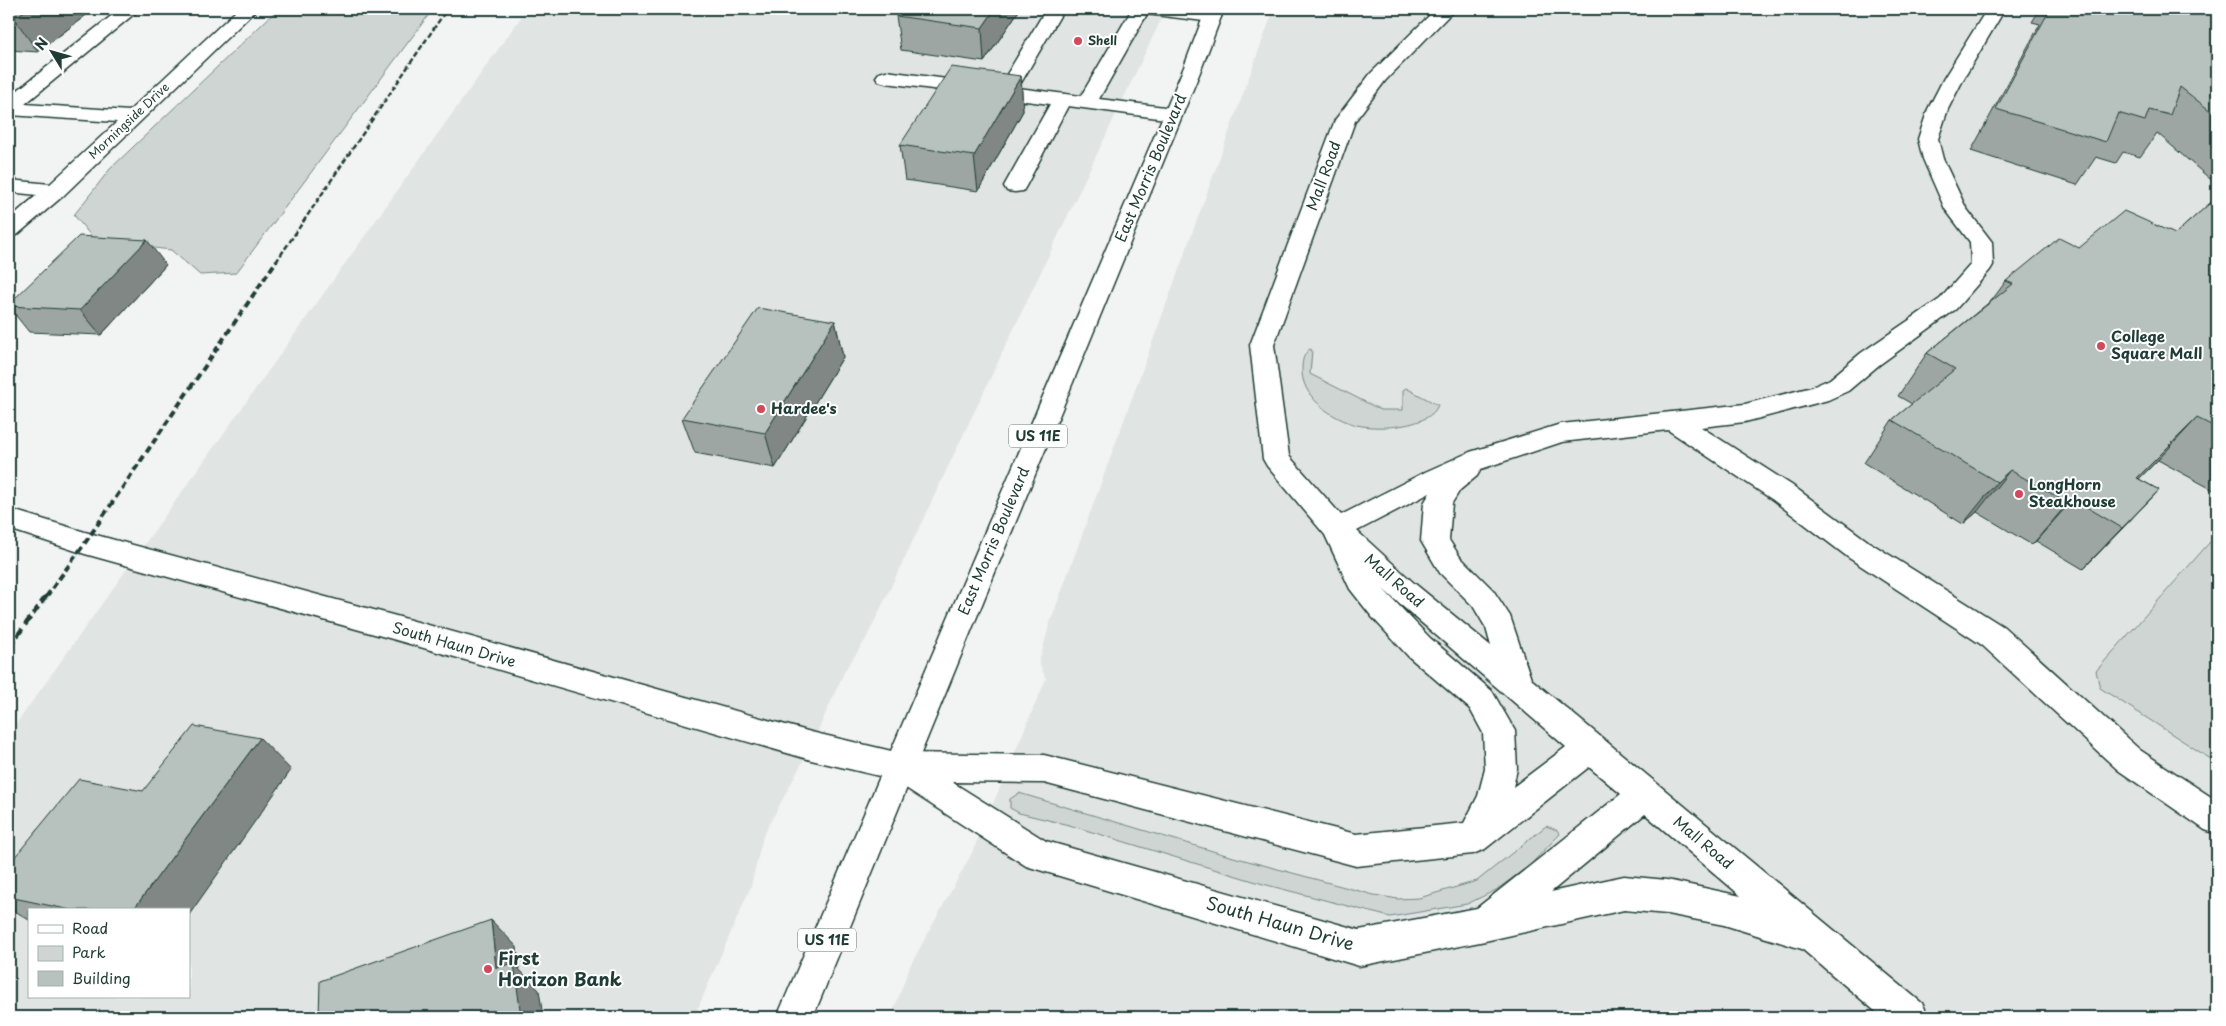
<svg xmlns="http://www.w3.org/2000/svg" width="2226" height="1026" font-family="'Playpen Sans',sans-serif">
<rect width="100%" height="100%" fill="#f2f3f3"/>
<filter id="ink" filterUnits="userSpaceOnUse"><feTurbulence type="fractalNoise" baseFrequency=".02" numOctaves="2"/><feDisplacementMap in="SourceGraphic" scale="10" xChannelSelector="R" yChannelSelector="G"/><feConvolveMatrix kernelMatrix="1 2 1 2 8 2 1 2 1" color-interpolation-filters="sRGB"/></filter>
<g filter="url(#ink)">
<g fill="#e0e4e3" fill-rule="evenodd">
<path d="M527,9H1166L866,639L845,670L811,746L763,836L751,886L694,1017H9V734ZM29,910H189V997H29Z"/>
<polygon points="1274,9 2217,9 2217,1017 891,1017 910,966 972,853 1046,679 1039,662 1050,623"/>
</g>
<g fill="#ced5d3" stroke="#768984">
<polygon points="278,9 433,9 236,273 200,275 171,250 95,241 74,215 110,169"/>
<path d="M1310,349L1312,350L1310,374L1381,410H1403V390L1406,388L1438,405C1430,428 1377,430 1357,425C1333,419 1304,399 1302,373C1302,363 1302,355 1310,349Z"/>
<polygon points="2217,534 2217,763 2100,688 2096,671"/>
<polygon points="1019,793 1226,855 1374,895 1398,899 1419,898 1477,881 1546,826 1557,830 1560,834 1529,866 1496,890 1467,904 1390,917 1263,884 1069,825 1019,813 1010,808 1010,799"/>
</g>
<g fill="none" stroke-linecap="round" stroke-linejoin="round">
<g stroke="#1f3d34" stroke-width="3">
<g id="minor">
<polygon points="120,9 140,9 25,104 129,111 238,9 257,9 63,196 17,235 9,237 9,219 37,195 9,192 9,180 50,184 117,122 9,115 9,97"/>
<polygon points="1046,9 1064,9 1018,88 1081,96 1132,9 1189,9 1218,13 1221,17 1218,21 1212,22 1147,14 1099,99 1173,108 1180,110 1183,114 1180,118 1173,120 1068,106 1026,186 1023,191 1015,192 1007,191 1004,186 1050,104 886,83 879,81 876,77 879,73 886,71 1000,86"/>
<path d="M1436,9H1455L1385,81L1355,121L1274,345L1289,456L1341,515L1425,472L1470,452L1561,424L1745,404L1812,387L1830,379L1861,353L1940,299L1971,264L1970,242L1945,209L1923,159L1918,139L1928,109L1944,78L1987,9H2005L1964,78L1948,109L1938,139L1943,159L1966,208L1992,242L1993,265L1990,270L1956,309L1879,365L1848,391L1828,400L1745,422L1701,427L1793,486L1869,542L2004,627L2140,750L2217,801V834L2205,830L2118,770L1982,645L1849,558L1773,500L1668,430L1562,442L1481,469L1477,476L1460,490L1452,503L1449,540L1460,557L1493,590L1510,616L1531,679L1923,1004L1928,1017H1882L1802,949L1724,925L1667,914L1624,910L1485,941L1359,966L1026,866L892,779L811,760L396,640L85,554L9,529V509L85,532L396,616L811,732L900,753L1044,755L1356,834L1464,823L1478,796L1485,769L1483,733L1470,709L1408,656L1372,617L1350,589L1325,535L1267,466L1263,459L1250,345L1335,120L1371,73ZM1430,493L1424,503L1421,541L1440,573L1473,606L1486,628L1491,646L1414,583L1357,531ZM1383,589L1394,599L1566,747L1513,787L1517,769L1515,731L1492,691L1430,638ZM1589,767L1621,794L1477,908L1359,930L1046,841L952,782L1044,783L1356,866L1473,854L1485,849ZM1645,814L1741,896L1667,880L1624,876L1551,892Z"/>
</g>
</g>
<g stroke="#1f3d34" stroke-width="3">
<polygon id="major" points="1206,9 1224,9 1202,67 813,1017 777,1017 1184,67"/>
</g>
<use href="#minor" fill="#fff" fill-rule="evenodd"/>
<use href="#major" fill="#fff" fill-rule="evenodd"/>
<polyline stroke="#1f3d34" stroke-width="2.5" stroke-dasharray="5.5 2.5" stroke-linecap="butt" points="276,262 447,9"/>
<polyline stroke="#1f3d34" stroke-width="4" stroke-dasharray="7 4" stroke-linecap="butt" points="46,597 85,543 277,260"/>
<polyline stroke="#1f3d34" stroke-width="4.5" stroke-dasharray="9 4.5" stroke-linecap="butt" points="9,647 47,595"/>
</g>
<g fill="#9da6a3" stroke="#1f3d34">
<polygon points="9,9 94,9 38,52 9,50"/>
<polygon points="1020,9 984,62 901,50 896,16"/>
<polygon points="2040,9 2217,9 2217,185 2157,133 2140,157 2123,152 2116,163 2096,157 2077,185 1971,151 2040,24 2032,22"/>
<polygon points="1021,76 1023,111 978,191 905,180 900,145"/>
<polygon points="2217,197 2217,492 2158,460 2139,479 2159,490 2083,569 2036,541 2032,545 1977,512 1963,524 1864,463 1892,420 1912,404 1898,396 1927,353 1992,300 2006,281 2079,248 2175,234"/>
<polygon points="166,265 101,335 29,332 9,307 9,304"/>
<polygon points="835,321 843,357 775,468 695,453 682,418"/>
<polygon points="291,770 189,910 29,910 29,920 9,907 9,864 143,791"/>
</g>
<g fill="#808784" stroke="#1f3d34">
<polygon points="27,9 94,9 38,52 14,18"/>
<polygon points="995,9 1020,9 984,62 982,28"/>
<polygon points="1021,76 1023,111 978,191 974,156"/>
<polygon points="147,240 166,265 101,335 80,310"/>
<polygon points="835,321 843,357 775,468 765,433"/>
<polygon points="2197,418 2158,460 2102,516 2137,478"/>
<polygon points="2010,470 1977,512 1963,524 1997,482"/>
<polygon points="2159,490 2119,532 2083,569 2122,528"/>
<polygon points="2073,499 2036,541 2032,545 2068,503"/>
<polygon points="260,738 291,770 189,915 189,910 133,910"/>
<polygon points="491,920 517,947 519,969 539,990 543,1017 521,1017 496,968"/>
</g>
<g fill="#b7c1bd" stroke="#1f3d34">
<polygon points="9,9 27,9 14,18 9,18"/>
<polygon points="902,9 995,9 982,28 896,16"/>
<polygon points="2050,9 2217,9 2217,116 2180,87 2170,115 2149,110 2145,121 2118,113 2106,142 1996,109"/>
<polygon points="951,67 1021,76 974,156 900,145"/>
<polygon points="2217,197 2217,428 2197,418 2137,478 2159,490 2122,528 2073,499 2068,503 2010,470 1997,482 1892,420 1955,369 1927,353 2013,284 2006,281 2059,238 2079,248 2124,211 2175,234"/>
<polygon points="79,236 147,240 80,310 9,306 9,304"/>
<polygon points="758,308 835,321 765,433 682,418"/>
<polygon points="194,726 260,738 133,910 71,910 9,897 9,864 79,779 143,791"/>
<polygon points="491,920 496,968 514,963 521,1017 319,1017 320,981"/>
</g>
</g>
<g fill="#d1495b" stroke="#fff" stroke-width="2">
<circle cx="1078" cy="41" r="5"/>
<circle cx="2101" cy="346" r="5"/>
<circle cx="761" cy="409" r="5"/>
<circle cx="2019" cy="494" r="5"/>
<circle cx="488" cy="969" r="5"/>
</g>
<g text-anchor="middle" stroke-width="4" stroke-linejoin="round" paint-order="stroke">
<g font-size="12" font-weight="bold" fill="#1f3d34" stroke="#fff" text-anchor="start">
<text x="1088" y="45">Shell</text>
</g>
<g font-size="12" fill="#1f3d34" stroke="#fff">
<text transform="translate(129 121) rotate(-43)" y="4">Morningside Drive</text>
</g>
<g fill="#fff" stroke="#627771" stroke-width="1">
<rect x="1009" y="424.5" width="58" height="23" rx="4"/>
<rect x="798" y="928.5" width="58" height="23" rx="4"/>
</g>
<g font-size="14" font-weight="bold" fill="#1f3d34">
<text x="1038" y="441">US 11E</text>
<text x="827" y="945">US 11E</text>
</g>
<g font-size="15" fill="#1f3d34" stroke="#fff">
<text transform="translate(1151 168) rotate(-67)" y="5">East Morris Boulevard</text>
<text transform="translate(1324 176) rotate(-70)" y="5">Mall Road</text>
<text transform="translate(994 541) rotate(-67)" y="5">East Morris Boulevard</text>
<text transform="translate(1394 581) rotate(41)" y="5">Mall Road</text>
<text transform="translate(454 645) rotate(16)" y="5">South Haun Drive</text>
<text transform="translate(1703 843) rotate(40)" y="5">Mall Road</text>
</g>
<g font-size="15" font-weight="bold" fill="#1f3d34" stroke="#fff" text-anchor="start">
<text x="2111" y="342">College<tspan x="2111" dy="17">Square Mall</tspan></text>
<text x="771" y="414">Hardee's</text>
<text x="2029" y="490">LongHorn<tspan x="2029" dy="17">Steakhouse</tspan></text>
</g>
<g font-size="18" fill="#1f3d34" stroke="#fff">
<text transform="translate(1280 924) rotate(16)" y="6">South Haun Drive</text>
</g>
<g font-size="18" font-weight="bold" fill="#1f3d34" stroke="#fff" text-anchor="start">
<text x="498" y="965">First<tspan x="498" dy="21">Horizon Bank</tspan></text>
</g>
</g>
<rect width="2226" height="1026" fill="none" stroke="#fff" stroke-width="30"/>
<rect x="15" y="15" width="2196" height="996" fill="none" stroke="#1f3d34" stroke-width="2" filter="url(#ink)"/>
<rect x="28" y="908" width="162" height="90" fill="#ffffff" stroke="#a5b1ae"/>
<rect x="38" y="925" width="25" height="8" fill="#ffffff" stroke="#a5b1ae"/>
<text x="72" y="934" font-size="15" fill="#1f3d34">Road</text>
<rect x="38" y="946" width="25" height="15" fill="#ced5d3" stroke="#a5b1ae"/>
<text x="72" y="958" font-size="15" fill="#1f3d34">Park</text>
<rect x="38" y="971" width="25" height="15" fill="#b7c1bd" stroke="#a5b1ae"/>
<text x="72" y="984" font-size="15" fill="#1f3d34">Building</text>
<g transform="translate(52 52) rotate(307)" stroke="#ffffff" stroke-width="4" paint-order="stroke">
<path d="M0-4L9 19L0 12L-9 19Z" fill="#1f3d34"/>
<text y="-8" font-size="14" font-weight="bold" text-anchor="middle" fill="#1f3d34">N</text>
</g>
</svg>
